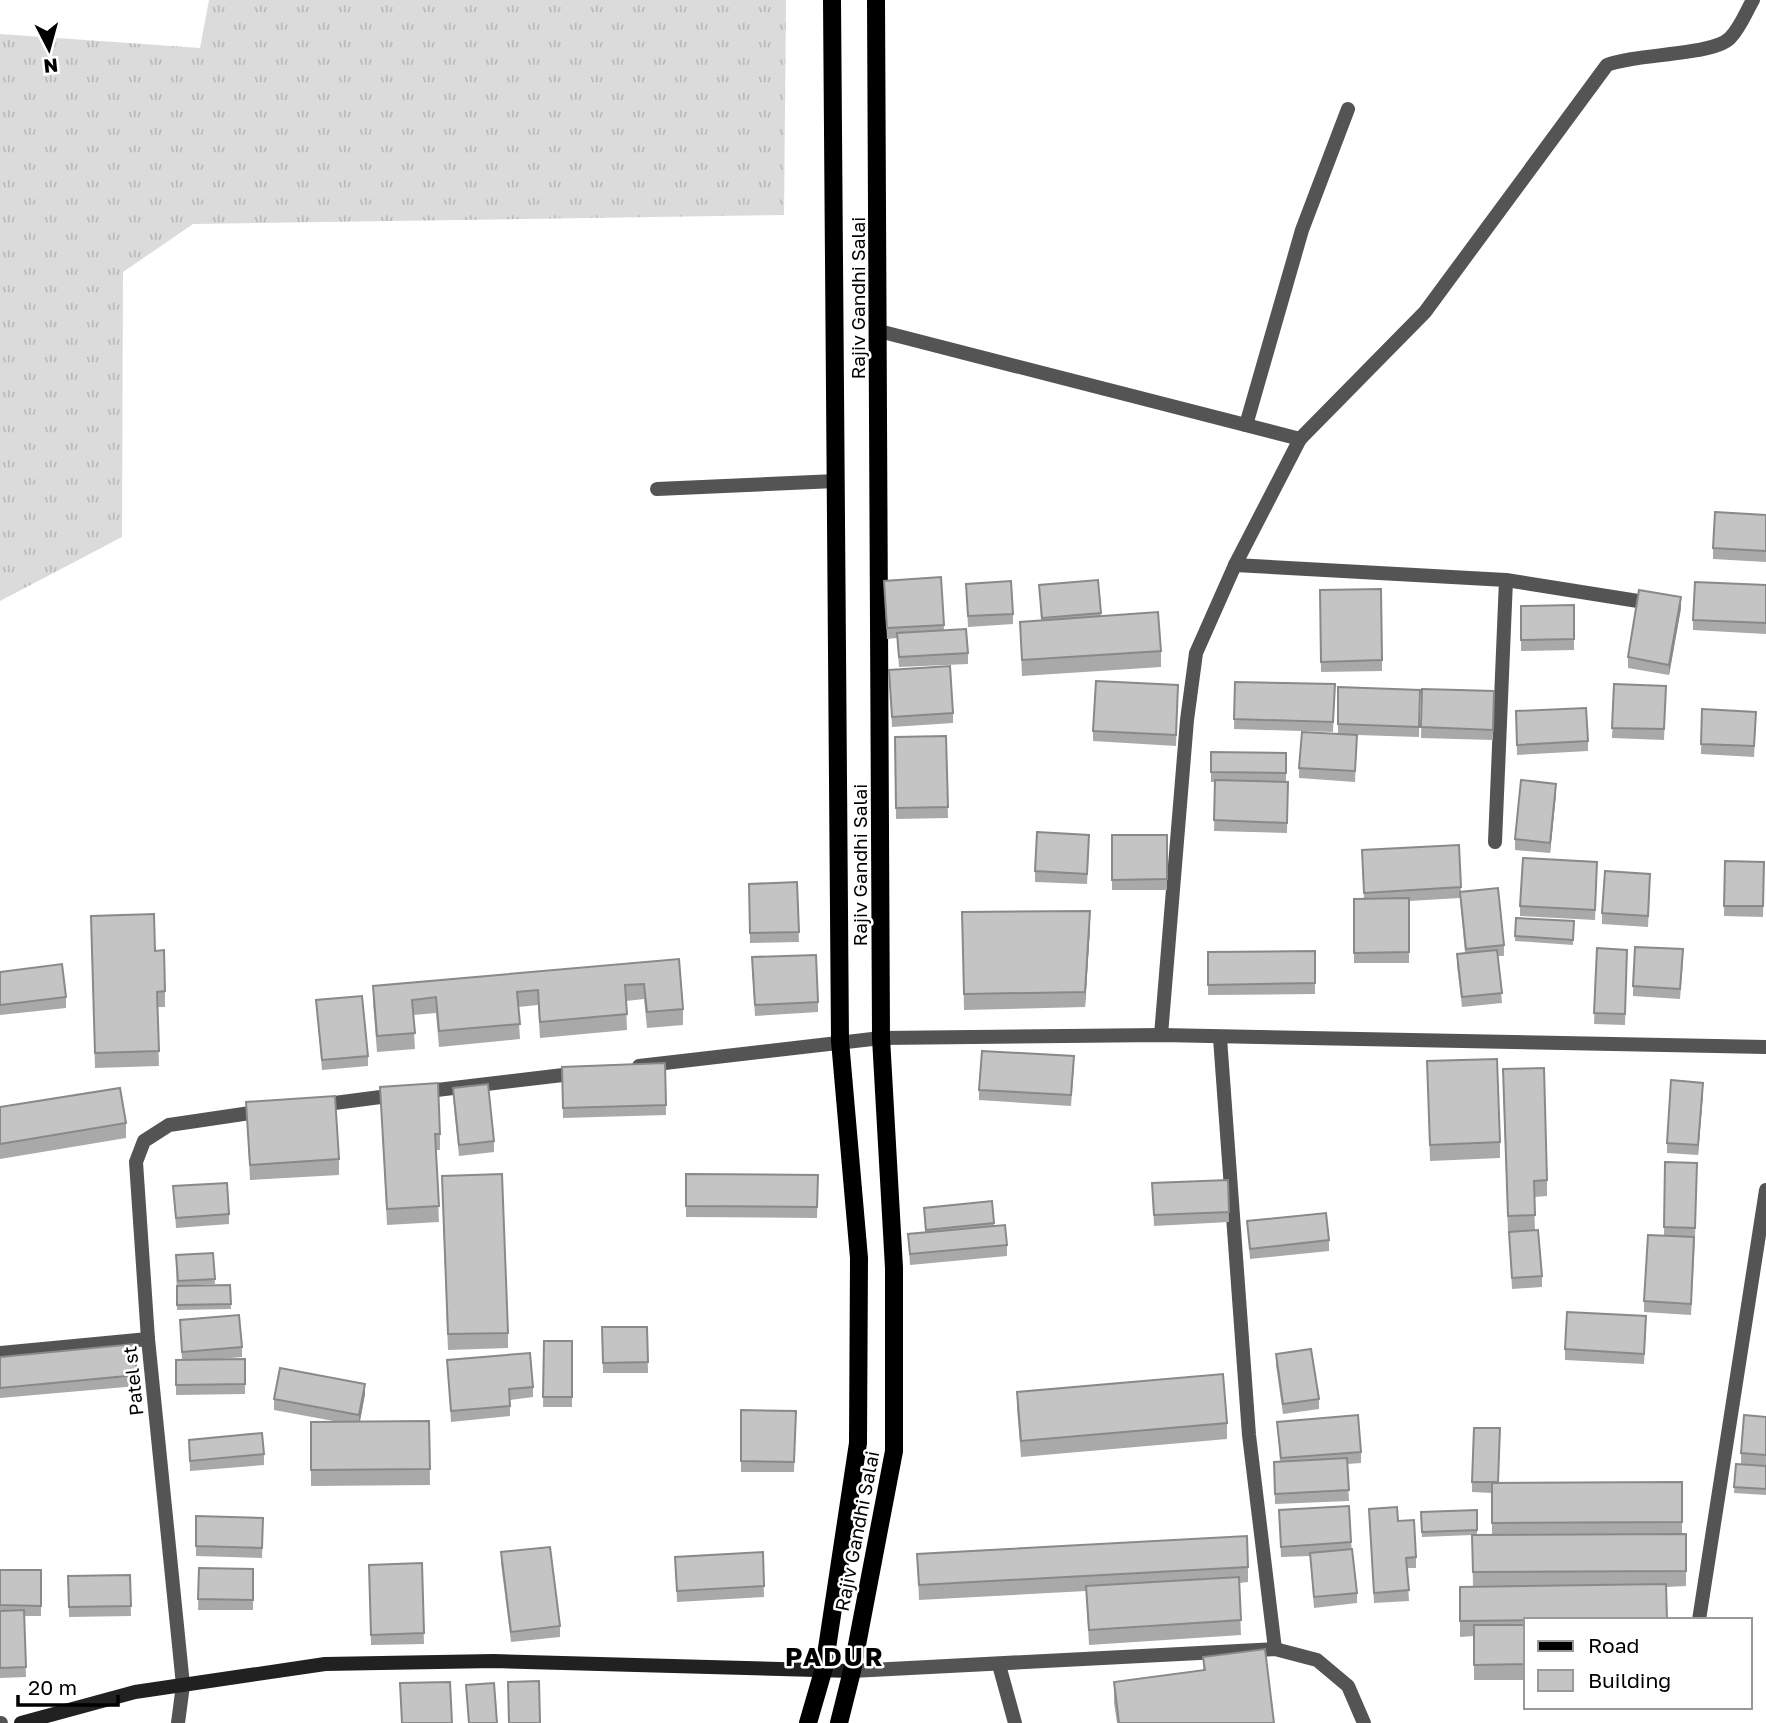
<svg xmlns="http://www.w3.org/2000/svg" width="1766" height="1723" font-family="'Golos Text',sans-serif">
<defs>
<pattern id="grass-tufts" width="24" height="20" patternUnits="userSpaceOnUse" patternTransform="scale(1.75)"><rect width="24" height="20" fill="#dbdbdb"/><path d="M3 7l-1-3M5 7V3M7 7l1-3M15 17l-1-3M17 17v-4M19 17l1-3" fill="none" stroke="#bababa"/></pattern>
</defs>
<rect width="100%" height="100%" fill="#fff"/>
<polygon fill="url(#grass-tufts)" points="209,0 786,0 784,215 193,224 123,272 122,537 0,601 0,34 200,48"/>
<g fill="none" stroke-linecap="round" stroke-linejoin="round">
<g stroke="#545454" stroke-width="14">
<polyline points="657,489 836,481"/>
<polyline points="999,1665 1015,1723"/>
</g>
<g stroke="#545454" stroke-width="14">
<polyline points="879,331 1300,439 1235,565 1196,653 1187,720 1161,1035"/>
<polyline points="1246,425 1302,230 1348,109"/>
<path d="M1300,439L1425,312L1607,65C1637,53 1712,56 1730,38C1740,28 1746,12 1753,0"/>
<polyline points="1235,565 1506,580 1638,601"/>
<polyline points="1495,842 1506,580"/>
<polyline points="1220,1038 1249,1435 1275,1649"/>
<polyline points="639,1066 881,1038 1161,1035 1766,1047"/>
<polyline points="420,1092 580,1073"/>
<polyline points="319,1105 396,1095"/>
<polyline points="0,1353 148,1339"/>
<polyline points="1699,1620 1766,1190"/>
<polyline points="852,1671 1275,1649 1317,1660 1348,1686 1364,1723"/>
<polyline points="0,1723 1,1723"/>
<polyline points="178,1723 183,1685 148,1339 136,1162 144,1141 169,1125 264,1111"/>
</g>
<polyline stroke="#212121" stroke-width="14" points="21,1723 135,1692 325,1664 494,1661 852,1671"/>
<g stroke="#000" stroke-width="18">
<polyline points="808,1723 824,1668 858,1443 859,1258 840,1041 832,0"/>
<polyline points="839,1723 852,1671 894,1451 894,1268 881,1038 876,0"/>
</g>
</g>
<g fill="#a9a9a9">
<polygon points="1766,515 1766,562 1713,559 1713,548"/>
<polygon points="941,577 944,630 968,653 968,664 899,667 897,638 887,639 884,581"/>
<polygon points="1098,580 1101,616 1161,651 1161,667 1022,676 1020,622 1041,620 1039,585"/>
<polygon points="966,584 1013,614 1013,624 968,627"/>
<polygon points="1766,585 1766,634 1693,630 1693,620"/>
<polygon points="1320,590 1382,660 1382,671 1321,672"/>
<polygon points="1574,605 1574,650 1521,651 1521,606"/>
<polygon points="1681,608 1669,675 1628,668 1628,657"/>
<polygon points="889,670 953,713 953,723 892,727"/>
<polygon points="1235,682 1335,684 1333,732 1234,729"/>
<polygon points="1614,684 1666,686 1664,740 1612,738"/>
<polygon points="1338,687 1420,690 1419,737 1357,735 1355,782 1299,778 1299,768 1338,734"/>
<polygon points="1422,689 1494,691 1493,740 1421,738"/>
<polygon points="1178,695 1176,746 1093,741 1093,731"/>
<polygon points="1702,709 1756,722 1754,757 1701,754"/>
<polygon points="1516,711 1588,741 1588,751 1517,755"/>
<polygon points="946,736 948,818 896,819 895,737"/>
<polygon points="1211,752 1286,753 1286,782 1288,782 1287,833 1214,831 1215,782 1211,782"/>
<polygon points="1556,794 1550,853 1515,850 1515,839"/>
<rect x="1112" y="835" width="55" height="55"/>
<polygon points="1459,845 1461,892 1504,945 1504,956 1498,956 1502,1003 1462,1007 1457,965 1457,954 1465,953 1460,898 1409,901 1409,963 1354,963 1354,899 1364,899 1362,850"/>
<polygon points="1089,846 1087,884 1035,882 1035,871"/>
<polygon points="1725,861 1764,862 1763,917 1724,916"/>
<polygon points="1597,873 1595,920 1520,916 1520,906"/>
<polygon points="797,882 799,942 750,943 749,884"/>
<polygon points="1650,885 1648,927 1602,924 1602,913"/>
<polygon points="962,912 1090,927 1085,1007 964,1010"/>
<polygon points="1516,918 1574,921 1573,945 1515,941"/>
<polygon points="91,932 155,951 165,991 165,1007 157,1007 159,1066 95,1068"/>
<polygon points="1597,948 1627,950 1625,1025 1594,1024"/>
<polygon points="1315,951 1315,994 1208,995 1208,952"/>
<polygon points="679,959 683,1009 683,1025 647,1028 644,999 626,1001 627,1030 540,1038 538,1005 518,1007 520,1039 439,1047 436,1013 413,1015 415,1049 377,1052 373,1002 373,986"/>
<polygon points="1683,960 1680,999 1633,996 1633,986"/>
<polygon points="752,968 818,1002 818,1012 755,1016"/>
<polygon points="0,972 66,997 66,1008 0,1015"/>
<polygon points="316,1000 368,1056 368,1066 322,1070"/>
<polygon points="1427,1061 1500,1142 1500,1158 1430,1161"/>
<polygon points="665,1063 666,1115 563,1118 562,1067"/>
<polygon points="1074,1066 1071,1106 979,1100 979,1090"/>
<polygon points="1503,1085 1547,1180 1547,1196 1534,1197 1535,1231 1542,1276 1542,1287 1512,1289 1509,1232 1526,1231 1508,1232"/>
<polygon points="380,1087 440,1134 440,1150 436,1150 439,1222 387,1225"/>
<polygon points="453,1088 494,1141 494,1152 459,1156 453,1098"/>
<polygon points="1703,1093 1698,1155 1667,1153 1667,1143"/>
<polygon points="246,1102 339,1159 339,1175 250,1180"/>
<polygon points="0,1107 126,1123 126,1138 0,1159"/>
<polygon points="1665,1162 1697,1163 1695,1239 1691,1315 1644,1312 1644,1301 1664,1236"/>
<polygon points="686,1174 818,1175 817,1218 686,1217"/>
<polygon points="1228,1180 1229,1222 1154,1226 1152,1183"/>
<polygon points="173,1186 229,1214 229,1224 176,1228"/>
<polygon points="442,1192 508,1333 508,1348 448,1350"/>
<polygon points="992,1201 994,1226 1007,1245 1007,1256 910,1265 908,1234 925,1232 924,1208"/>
<polygon points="1247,1221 1329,1240 1329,1251 1250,1259"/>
<polygon points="213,1253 215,1284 195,1285 230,1285 231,1309 177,1310 176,1255"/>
<polygon points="180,1320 242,1347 242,1357 219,1359 245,1359 245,1394 176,1395 176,1360 182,1360"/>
<polygon points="1646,1326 1644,1364 1565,1360 1565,1349"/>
<polygon points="602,1327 647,1327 648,1373 603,1373"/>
<polygon points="544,1341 572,1341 572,1407 543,1407"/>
<polygon points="1276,1354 1319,1399 1319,1409 1283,1414 1276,1365"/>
<polygon points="0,1357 137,1375 137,1386 0,1398"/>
<polygon points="447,1360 533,1387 533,1397 510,1400 510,1416 451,1422"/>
<polygon points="1017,1392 1227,1423 1227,1439 1021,1457 1017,1408"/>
<polygon points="365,1394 360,1422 429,1421 430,1485 311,1486 311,1422 339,1422 274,1410 274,1399"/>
<polygon points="741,1410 796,1411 794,1472 741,1472"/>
<polygon points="1766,1417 1766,1466 1741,1464 1741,1453"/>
<polygon points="1277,1422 1361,1452 1361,1463 1347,1464 1349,1501 1275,1504 1274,1462 1280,1461"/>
<polygon points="189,1440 264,1454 264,1465 190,1471"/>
<polygon points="1736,1464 1766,1466 1766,1495 1734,1493"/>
<polygon points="1472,1482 1498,1483 1682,1482 1682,1534 1686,1534 1686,1586 1666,1587 1667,1620 1526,1620 1526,1680 1474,1680 1474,1636 1460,1637 1460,1587 1473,1587 1472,1535 1422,1537 1421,1517 1477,1510 1477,1535 1492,1535 1492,1493 1472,1492"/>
<polygon points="1369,1509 1398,1521 1416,1557 1416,1568 1407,1568 1409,1601 1374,1603"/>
<polygon points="1279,1510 1351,1542 1357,1593 1357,1603 1314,1608 1310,1556 1281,1557"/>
<polygon points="196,1516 263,1518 262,1558 196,1556"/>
<polygon points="501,1552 560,1626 560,1637 511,1642 501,1563"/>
<polygon points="763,1552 764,1597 677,1602 675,1557"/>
<polygon points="917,1554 1248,1567 1248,1582 1239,1583 1241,1635 1089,1645 1086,1591 919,1600"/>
<polygon points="422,1563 424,1644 371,1645 369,1565"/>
<polygon points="199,1568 253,1569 253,1610 198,1610"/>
<polygon points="0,1570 41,1570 41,1616 24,1616 26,1677 0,1678"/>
<polygon points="130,1575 131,1616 69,1617 68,1576"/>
<polygon points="1203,1657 1274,1723 1117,1723 1114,1703 1114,1682 1203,1671"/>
</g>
<g fill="#898989">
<polygon points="1681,597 1681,608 1669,675 1669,665"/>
<polygon points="1556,784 1556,794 1550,853 1550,843"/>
<polygon points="1090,911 1090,927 1085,1007 1085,992"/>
<polygon points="1703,1083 1703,1093 1698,1155 1698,1145"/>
<polygon points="365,1384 365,1394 359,1425 359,1415"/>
</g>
<g fill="#c4c4c4" stroke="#898989" stroke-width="2">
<polygon points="1715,512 1766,515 1766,551 1713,548"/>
<polygon points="941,577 944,625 887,628 884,581"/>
<polygon points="1098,580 1101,613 1042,618 1039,585"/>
<polygon points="1011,581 1013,614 968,616 966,584"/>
<polygon points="1695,582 1766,585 1766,623 1693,620"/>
<polygon points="1381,589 1382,660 1321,662 1320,590"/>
<polygon points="1639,590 1681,597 1669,665 1628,657"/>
<polygon points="1574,605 1574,639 1521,640 1521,606"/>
<polygon points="1158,612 1161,651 1022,660 1020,622"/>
<polygon points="966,629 968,653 899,657 897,633"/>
<polygon points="950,666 953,713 892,717 889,670"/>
<polygon points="1096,681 1178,685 1176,735 1093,731"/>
<polygon points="1235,682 1335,684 1333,722 1234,719"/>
<polygon points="1614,684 1666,686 1664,729 1612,728"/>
<polygon points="1338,687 1420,690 1419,727 1338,724"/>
<polygon points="1422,689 1494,691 1493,730 1421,727"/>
<polygon points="1586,708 1588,741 1517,745 1516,711"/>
<polygon points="1702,709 1756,712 1754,746 1701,744"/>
<polygon points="1302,732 1357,735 1355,771 1299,768"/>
<polygon points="946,736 948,807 896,808 895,737"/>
<polygon points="1211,752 1286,753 1286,773 1211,772"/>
<polygon points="1215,780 1288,782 1287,823 1214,820"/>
<polygon points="1521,780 1556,784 1550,843 1515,839"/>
<polygon points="1037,832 1089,835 1087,874 1035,871"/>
<polygon points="1112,835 1167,835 1167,879 1112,880"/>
<polygon points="1459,845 1461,887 1364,893 1362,850"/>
<polygon points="1523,858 1597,862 1595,910 1520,906"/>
<polygon points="1725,861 1764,862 1763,906 1724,906"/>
<polygon points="1605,871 1650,874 1648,916 1602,913"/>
<polygon points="797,882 799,932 750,933 749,884"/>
<polygon points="1498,888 1504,945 1466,949 1460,892"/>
<polygon points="1409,898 1409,952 1354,953 1354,899"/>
<polygon points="1090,911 1085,992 964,994 962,912"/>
<polygon points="154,914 155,951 164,950 165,991 157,992 159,1051 95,1053 91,916"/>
<polygon points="1516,918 1574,921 1573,940 1515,936"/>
<polygon points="1635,947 1683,949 1680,989 1633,986"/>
<polygon points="1597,948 1627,950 1625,1014 1594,1013"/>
<polygon points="1497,950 1502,993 1462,997 1457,954"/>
<polygon points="1315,951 1315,983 1208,985 1208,952"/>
<polygon points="816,955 818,1002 755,1005 752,957"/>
<polygon points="679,959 683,1009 647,1012 644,984 625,985 627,1014 540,1022 538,990 517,992 520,1024 439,1031 436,997 412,1000 415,1033 377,1036 373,986"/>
<polygon points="62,964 66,997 0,1005 0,972"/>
<polygon points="362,996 368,1056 322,1060 316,1000"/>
<polygon points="982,1051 1074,1056 1071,1095 979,1090"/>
<polygon points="1497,1059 1500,1142 1430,1145 1427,1061"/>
<polygon points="665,1063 666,1105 563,1108 562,1067"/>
<polygon points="1544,1068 1547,1180 1534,1181 1535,1215 1508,1216 1503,1069"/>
<polygon points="1671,1080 1703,1083 1698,1145 1667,1143"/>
<polygon points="438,1083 440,1134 435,1134 439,1206 387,1209 380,1087"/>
<polygon points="488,1084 494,1141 459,1145 453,1088"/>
<polygon points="120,1088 126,1123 0,1144 0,1107"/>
<polygon points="335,1096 339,1159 250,1165 246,1102"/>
<polygon points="1665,1162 1697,1163 1695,1228 1664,1227"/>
<polygon points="502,1174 508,1333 448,1334 442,1176"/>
<polygon points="686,1174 818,1175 817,1207 686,1206"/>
<polygon points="1228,1180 1229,1212 1154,1215 1152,1183"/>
<polygon points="227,1183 229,1214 176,1218 173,1186"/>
<polygon points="992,1201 994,1223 926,1230 924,1208"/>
<polygon points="1326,1213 1329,1240 1250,1249 1247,1221"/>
<polygon points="1005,1225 1007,1245 910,1254 908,1234"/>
<polygon points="1538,1230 1542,1276 1512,1278 1509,1232"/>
<polygon points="1648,1235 1694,1237 1691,1304 1644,1301"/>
<polygon points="213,1253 215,1279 178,1281 176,1255"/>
<polygon points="230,1285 231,1304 177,1305 177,1286"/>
<polygon points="1567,1312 1646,1316 1644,1354 1565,1349"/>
<polygon points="239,1315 242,1347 182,1352 180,1320"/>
<polygon points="602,1327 647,1327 648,1362 603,1363"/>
<polygon points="544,1341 572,1341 572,1397 543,1397"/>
<polygon points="134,1344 137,1375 0,1388 0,1357"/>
<polygon points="1311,1349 1319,1399 1283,1404 1276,1354"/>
<polygon points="530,1353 533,1387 509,1389 510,1406 451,1411 447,1360"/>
<polygon points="245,1359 245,1384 176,1385 176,1360"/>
<polygon points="280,1368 365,1384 359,1415 274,1399"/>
<polygon points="1223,1374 1227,1423 1021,1441 1017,1392"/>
<polygon points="741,1410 796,1411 794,1462 741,1461"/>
<polygon points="1358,1415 1361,1452 1281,1458 1277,1422"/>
<polygon points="1744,1415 1766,1417 1766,1455 1741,1453"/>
<polygon points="429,1421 430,1469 311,1470 311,1422"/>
<polygon points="1474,1428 1500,1428 1498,1482 1472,1482"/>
<polygon points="262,1433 264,1454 190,1461 189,1440"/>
<polygon points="1347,1458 1349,1490 1275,1494 1274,1462"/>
<polygon points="1736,1464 1766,1466 1766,1489 1734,1487"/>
<polygon points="1682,1482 1682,1522 1492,1523 1492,1483"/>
<polygon points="1349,1506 1351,1542 1281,1547 1279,1510"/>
<polygon points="1397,1507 1398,1521 1414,1520 1416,1557 1406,1558 1409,1590 1374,1593 1369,1509"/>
<polygon points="1477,1510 1477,1530 1422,1532 1421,1512"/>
<polygon points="196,1516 263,1518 262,1548 196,1546"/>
<polygon points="1686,1534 1686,1571 1473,1572 1472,1535"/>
<polygon points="1247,1536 1248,1567 919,1585 917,1554"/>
<polygon points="550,1547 560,1626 511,1632 501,1552"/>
<polygon points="1352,1549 1357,1593 1314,1597 1310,1553"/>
<polygon points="763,1552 764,1586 677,1591 675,1557"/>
<polygon points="422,1563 424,1633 371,1635 369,1565"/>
<polygon points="199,1568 253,1569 253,1600 198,1599"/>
<polygon points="0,1570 41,1570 41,1606 0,1605"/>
<polygon points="130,1575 131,1606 69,1607 68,1576"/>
<polygon points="1239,1577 1241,1620 1089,1630 1086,1586"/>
<polygon points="1666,1584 1667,1619 1460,1621 1460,1587"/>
<polygon points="24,1610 26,1667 0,1668 0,1611"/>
<polygon points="1474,1625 1526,1625 1526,1664 1474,1665"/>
<polygon points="1265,1649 1274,1723 1119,1723 1114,1682 1205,1670 1203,1657"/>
<polygon points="539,1681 540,1723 509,1723 508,1682"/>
<polygon points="450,1682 452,1723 402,1723 400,1683"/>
<polygon points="494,1683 497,1723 469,1723 466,1685"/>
</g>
<g text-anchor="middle" stroke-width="5" stroke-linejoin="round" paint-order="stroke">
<g font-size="19" fill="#000" stroke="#fff">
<text transform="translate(858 298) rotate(-90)" y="7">Rajiv Gandhi Salai</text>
<text transform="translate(860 865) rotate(-90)" y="7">Rajiv Gandhi Salai</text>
<text transform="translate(133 1381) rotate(-96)" y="7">Patel st</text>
<text transform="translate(857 1531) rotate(-79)" y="7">Rajiv Gandhi Salai</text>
</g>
<g font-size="26" font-weight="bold" letter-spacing="2" fill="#000" stroke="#fff">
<text x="835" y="1666">PADUR</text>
</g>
</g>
<rect x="1524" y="1618" width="228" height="91" fill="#ffffff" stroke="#999999" stroke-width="2"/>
<rect x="1538" y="1641" width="35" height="10" fill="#000000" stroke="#999999" stroke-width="2"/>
<text x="1588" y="1653" font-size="21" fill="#000000">Road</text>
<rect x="1538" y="1670" width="35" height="21" fill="#c4c4c4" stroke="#999999" stroke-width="2"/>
<text x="1588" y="1688" font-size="21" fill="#000000">Building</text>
<g transform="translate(49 49) rotate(174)" stroke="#ffffff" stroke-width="5" paint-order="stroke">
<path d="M0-5L12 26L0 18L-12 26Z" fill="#000000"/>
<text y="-10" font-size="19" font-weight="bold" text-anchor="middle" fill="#000000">N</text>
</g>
<path d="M18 1695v10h100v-10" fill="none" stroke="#000000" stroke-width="3.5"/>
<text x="28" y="1695" font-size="21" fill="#000000" stroke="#ffffff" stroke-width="5" paint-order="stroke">20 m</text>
</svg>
